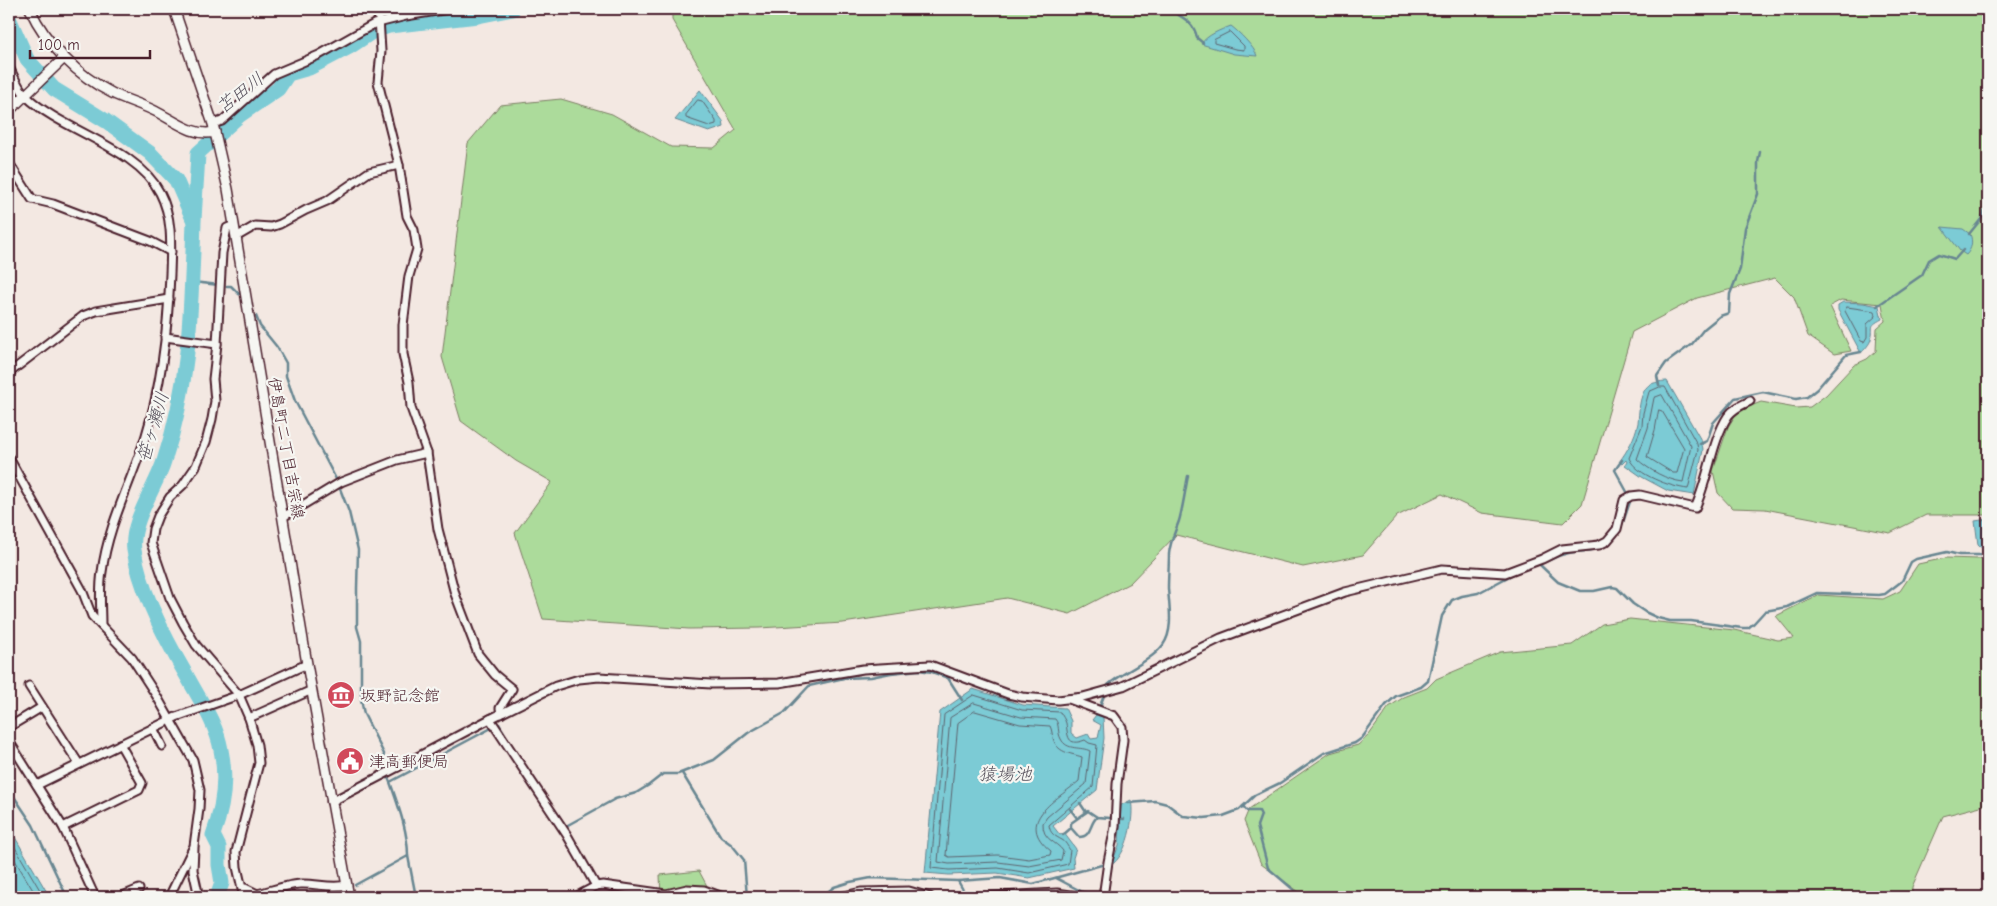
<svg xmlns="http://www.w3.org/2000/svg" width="1997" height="906" font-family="'Comic Neue','Klee One',sans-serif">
<rect width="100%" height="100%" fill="#f3e8e2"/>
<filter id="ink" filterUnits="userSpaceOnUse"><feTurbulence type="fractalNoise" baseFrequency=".02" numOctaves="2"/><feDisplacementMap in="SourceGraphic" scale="10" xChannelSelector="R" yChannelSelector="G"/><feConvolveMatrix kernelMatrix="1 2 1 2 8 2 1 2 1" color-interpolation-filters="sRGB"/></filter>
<g filter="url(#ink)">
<g fill="#acdb9b" stroke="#7b7d63">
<polygon points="672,9 1988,9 1988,515 1926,515 1890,533 1765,509 1732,508 1718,493 1713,471 1728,427 1738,411 1761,402 1796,408 1810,407 1826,395 1854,365 1867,359 1876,351 1877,328 1885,321 1882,304 1841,300 1830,306 1851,351 1834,354 1808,336 1794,297 1775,278 1697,298 1632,332 1582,504 1563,523 1482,513 1442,494 1397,516 1363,555 1303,567 1176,535 1130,583 1070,614 1007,598 843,623 759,628 689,629 543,619 515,533 552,482 516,461 461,421 442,357 468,143 500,105 561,99 612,114 671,147 714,148 736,130 672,20"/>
<polygon points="1988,557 1988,804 1943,816 1912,887 1912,897 1306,897 1261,864 1244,821 1249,809 1330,753 1358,745 1369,735 1389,707 1404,697 1427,688 1436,679 1500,652 1572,645 1602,624 1630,619 1734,630 1778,640 1794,638 1776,616 1818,595 1883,599 1900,591 1918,564 1946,558 1978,559"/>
<polygon points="699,871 713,897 661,897 660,875"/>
</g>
<g fill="#7bcbd5" stroke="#678691">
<path d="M1231,26C1238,31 1255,48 1257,56L1234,54L1201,44C1207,35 1220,30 1231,26Z"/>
<polygon points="700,90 723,121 724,127 709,132 675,120"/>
<path d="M1942,227L1963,229L1970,234C1973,241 1972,249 1966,255L1960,251Z"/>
<path d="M1843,302L1863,303L1879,306L1882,319C1867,327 1875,326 1871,339C1870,344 1864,350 1861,353L1838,310V305Z"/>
<path d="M1667,381L1702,442L1703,450L1694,495L1668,491L1642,477L1625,465L1627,462L1626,460L1622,464L1619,462C1628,450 1635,437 1638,423C1639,412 1639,397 1646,388C1649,383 1661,381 1667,381Z"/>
<polygon points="1988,519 1988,546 1980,547 1978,545 1975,521"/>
<polygon points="973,689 1023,705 1065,708 1071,721 1071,733 1077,738 1088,734 1091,739 1098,738 1101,725 1092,720 1096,715 1103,717 1104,738 1097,790 1053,826 1060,835 1064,833 1076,849 1073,858 1074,868 1029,878 997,873 949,875 925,873 940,712"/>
<path d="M1131,800C1135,817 1127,856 1111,865L1119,845L1121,805Z"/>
<polygon points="9,827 48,894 49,897 9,897"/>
</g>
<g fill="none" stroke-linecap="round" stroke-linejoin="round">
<g stroke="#5e646f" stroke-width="1">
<polygon points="1230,32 1244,46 1244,50 1235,49 1214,43 1214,40"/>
<polygon points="698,100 702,101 716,121 716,124 709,126 686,118 686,115"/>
<polygon points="1847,307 1875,311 1876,316 1867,324 1867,337 1864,342 1861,341 1845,311"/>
<path d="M1660,387H1665L1697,444L1698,450L1688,489C1671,487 1636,475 1629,458L1642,426L1643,413L1649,392Z"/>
<path d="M1662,395L1691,446L1683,482C1667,480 1649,470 1637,459L1648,428L1654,398Z"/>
<polygon points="1659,410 1662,411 1684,448 1677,473 1673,473 1647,457 1655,430"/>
<path d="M974,695L1022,710L1060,712C1062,715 1065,720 1066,723C1068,736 1067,747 1085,740L1089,743L1097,745L1093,787L1049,825C1050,834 1055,836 1062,840C1065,841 1068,847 1070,850L1068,864L1029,873L998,868L949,870L931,868L944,715Z"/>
<path d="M974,703L1021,717L1055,719C1060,725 1057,732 1061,739C1067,751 1081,746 1090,751L1086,784L1047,817L1043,823C1042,840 1056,841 1063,851L1061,860L1029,866L998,862L949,864L938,862L950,718Z"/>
<path d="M975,711L1020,724L1050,726C1052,730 1052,734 1053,738C1057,753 1070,753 1082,757L1079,781C1057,800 1013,821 1051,851L1050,855L1029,859L998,855L949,857L946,855L958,723Z"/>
<polyline points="9,837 44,897"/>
<polyline points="9,850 37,897"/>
</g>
<g stroke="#678691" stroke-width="2.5">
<path d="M1168,9C1181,17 1194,21 1197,38L1203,43"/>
<polyline points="1969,234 1982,218 1988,199"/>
<polyline points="193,282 219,285"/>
<polyline points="227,286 231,286 239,294"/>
<polyline points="1877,306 1922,275 1929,260 1939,254 1955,259 1963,250"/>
<polyline points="256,316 260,326 277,347 286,363 286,376 295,401 337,481 349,512 358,550 357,588 357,627 361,641 361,699 364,714 384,754 382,764 390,782"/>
<polyline points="1659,385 1657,376 1666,363 1692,344 1704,329 1720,316 1729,313 1730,294 1740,269 1745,228 1758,194 1758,162 1760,152"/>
<polyline points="1700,444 1707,441 1713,423 1735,398 1763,392 1796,399 1807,397 1817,389 1846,355 1861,352"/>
<polyline points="1540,565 1558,582 1580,591 1594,591 1612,587 1617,588 1633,604 1645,612 1658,618 1670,621 1691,621 1742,628 1748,628 1754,623 1765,611 1787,607 1817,593 1879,595 1885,594 1902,581 1911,562 1916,559 1947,552 1959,555 1983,555 1988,553"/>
<path d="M1528,567C1542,566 1552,557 1565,554C1573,551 1583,552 1592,550C1621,546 1622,522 1631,499L1615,470L1622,460"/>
<path d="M1108,685C1124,671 1150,662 1163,645C1174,630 1169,606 1168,588C1168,577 1169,565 1169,554C1170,542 1175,532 1179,521C1183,507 1185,491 1188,476"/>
<polyline points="1100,706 1105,693"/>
<polyline points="682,773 721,837 732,845 744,860 747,897"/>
<polyline points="9,789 33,825 67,897"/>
<polyline points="1080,803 1086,812"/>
<polyline points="1128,803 1155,801 1167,804 1183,816 1204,818 1223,816 1239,810 1255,795 1280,783 1324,753 1355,743 1362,738 1386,705 1396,696 1421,687 1428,681 1442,616 1452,600 1462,596 1478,593 1521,570"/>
<polyline points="1243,806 1247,811 1259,811 1261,815 1257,826 1268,868 1302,897"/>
<polyline points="554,809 566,826 615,799 636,793 649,785 663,774 678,774 714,760 748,733 784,713 809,686 844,678 871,677 891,673 919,670 932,672 948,678 962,700"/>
<polyline points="1070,809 1077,818"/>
<path d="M1071,828L1079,837C1092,837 1089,824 1097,817"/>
<polyline points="1063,835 1071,828 1071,823 1088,811 1097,817 1124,819"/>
<polyline points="408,856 416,897"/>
<polyline points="1056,878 1092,897"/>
<polyline points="958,881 967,897"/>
<path d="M355,885L408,856C408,831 398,805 390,782L499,724L516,753"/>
<polyline points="341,897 339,890 342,889"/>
<polyline points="821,897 834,887 850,882 871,878 958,881 1000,878 1033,884 1105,864"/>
</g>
<g stroke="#7bcbd5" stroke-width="15">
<polyline points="9,18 27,59 54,89 106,121 150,153 176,180 193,219"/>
<path d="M217,897L222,883L219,865V847L213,835C223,808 227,779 221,750C217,725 200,700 188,678C167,642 140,592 134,550C130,522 156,487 164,461C191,380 191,305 194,221C195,199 197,176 198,153L240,115L278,89L288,74L309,68L351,46L372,32L389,26L478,16L513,9"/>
</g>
<g stroke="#4a1f2b" stroke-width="11">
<g id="minor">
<polyline points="375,9 379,18 381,51 378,82 399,165 407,216 414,230 417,249 409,276 403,325 403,354 409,382 411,408 427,453 438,529 455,594 478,654 495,675 512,689 500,708 501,714"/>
<path d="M9,67C14,77 19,89 26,96C63,132 137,147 160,193C173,218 171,246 170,274C168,328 162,383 146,435C132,481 108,524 102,572C99,589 101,608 101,625"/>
<polyline points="213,124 222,121 274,74 319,55 374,24 406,16 449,9"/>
<polyline points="9,163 32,199 53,204 150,241 171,252"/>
<polyline points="234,225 227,228 222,253 217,344 213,379 215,401 212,419 206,442 196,466 183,485 170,497 158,516 153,529 151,543 170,598 183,623 196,645 239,695 249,718 257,745 259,763 236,852 237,867 244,897"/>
<polyline points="236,237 255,226 271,227 280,224 306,210 327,201 369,172 399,165"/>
<polyline points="165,337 217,344"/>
<polyline points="9,373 83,316 96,311 169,299"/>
<polyline points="9,458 82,590 92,616 132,658 156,695 193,760 200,790 199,809 194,846 169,897"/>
<polyline points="283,517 341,482 397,460 427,453"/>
<polyline points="29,686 79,764"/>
<polyline points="1069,699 1114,716 1122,727 1123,740 1117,784 1115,827 1108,862 1103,897"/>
<polyline points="249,718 312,690"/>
<polyline points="490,719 567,835 596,886"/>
<polyline points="9,727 42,707"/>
<polyline points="153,728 162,746"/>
<polyline points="9,741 63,827 95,897"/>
<polyline points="37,785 176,717 239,695 307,664"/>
<path d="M331,802L490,719L556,686L579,679L599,677L711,684L779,683L863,669L930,665L1008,694L1022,697L1058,700L1083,697L1123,686L1221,638L1345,592L1442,569L1505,573L1542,559L1562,549L1599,545L1607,541L1617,529L1624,500L1631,496L1640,495L1695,508C1708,481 1712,440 1728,416C1734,408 1742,405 1750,401"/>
<polyline points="63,827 139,790 142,783 120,744"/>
<polyline points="194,848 193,870 199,897"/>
<path d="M242,889L245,888L257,894C271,891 285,885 300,884C317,883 330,889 347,885"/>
<polyline points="120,897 139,889"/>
<polyline points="575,897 596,886 603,885 666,894 687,889 704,890 723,897"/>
<polyline points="840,897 861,892 909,891 930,897"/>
<polyline points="983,897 1057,893 1084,897"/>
</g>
</g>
<g stroke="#4a1f2b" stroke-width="12">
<g id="tertiary">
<path d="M30,9C46,44 78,76 112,93C126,100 141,104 155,111C175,121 193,137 215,132"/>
<polyline points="174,9 213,124 228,189 307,664 349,897"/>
<polyline points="9,111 64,58"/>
</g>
</g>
<use href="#minor" stroke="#f6f6f2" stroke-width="7"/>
<use href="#tertiary" stroke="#f6f6f2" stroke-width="9"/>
</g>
</g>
<defs>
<g id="museum-disc" transform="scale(1.4375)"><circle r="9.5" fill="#d1495b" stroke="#f6f6f2"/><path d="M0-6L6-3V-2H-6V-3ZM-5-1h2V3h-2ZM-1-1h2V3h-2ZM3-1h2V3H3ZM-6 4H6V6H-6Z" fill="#fff"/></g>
<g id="civic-disc" transform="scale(1.4375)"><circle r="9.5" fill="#d1495b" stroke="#f6f6f2"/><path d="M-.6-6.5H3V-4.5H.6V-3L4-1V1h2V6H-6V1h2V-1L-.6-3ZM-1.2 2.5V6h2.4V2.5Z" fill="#fff"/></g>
</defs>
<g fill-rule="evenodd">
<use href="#museum-disc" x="341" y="695"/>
<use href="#civic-disc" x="350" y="761"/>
</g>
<g text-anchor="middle" stroke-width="4.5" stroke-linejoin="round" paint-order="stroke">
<g font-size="16" fill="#4a1f2b" stroke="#f6f6f2">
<text transform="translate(287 448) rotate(80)" y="6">伊島町二丁目吉宗線</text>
</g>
<g font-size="16" fill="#4a1f2b" stroke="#f6f6f2" text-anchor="start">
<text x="360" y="701">坂野記念館</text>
<text x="369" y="767">津高郵便局</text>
</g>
<g font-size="18" font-style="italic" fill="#59535e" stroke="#f6f6f2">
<text transform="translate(240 93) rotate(-38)" y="6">苫田川</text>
<text transform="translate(153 427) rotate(-74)" y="6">笹ヶ瀬川</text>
<text x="1005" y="780">猿場池</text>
</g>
</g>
<rect width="1997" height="906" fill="none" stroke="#f6f6f2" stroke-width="30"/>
<rect x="15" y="15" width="1967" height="876" fill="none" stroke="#4a1f2b" stroke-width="2" filter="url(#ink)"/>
<path d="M30 50v8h120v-8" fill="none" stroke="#4a1f2b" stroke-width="2.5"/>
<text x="38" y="50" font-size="15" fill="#4a1f2b" stroke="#f6f6f2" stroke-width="4" paint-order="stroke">100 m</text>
</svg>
